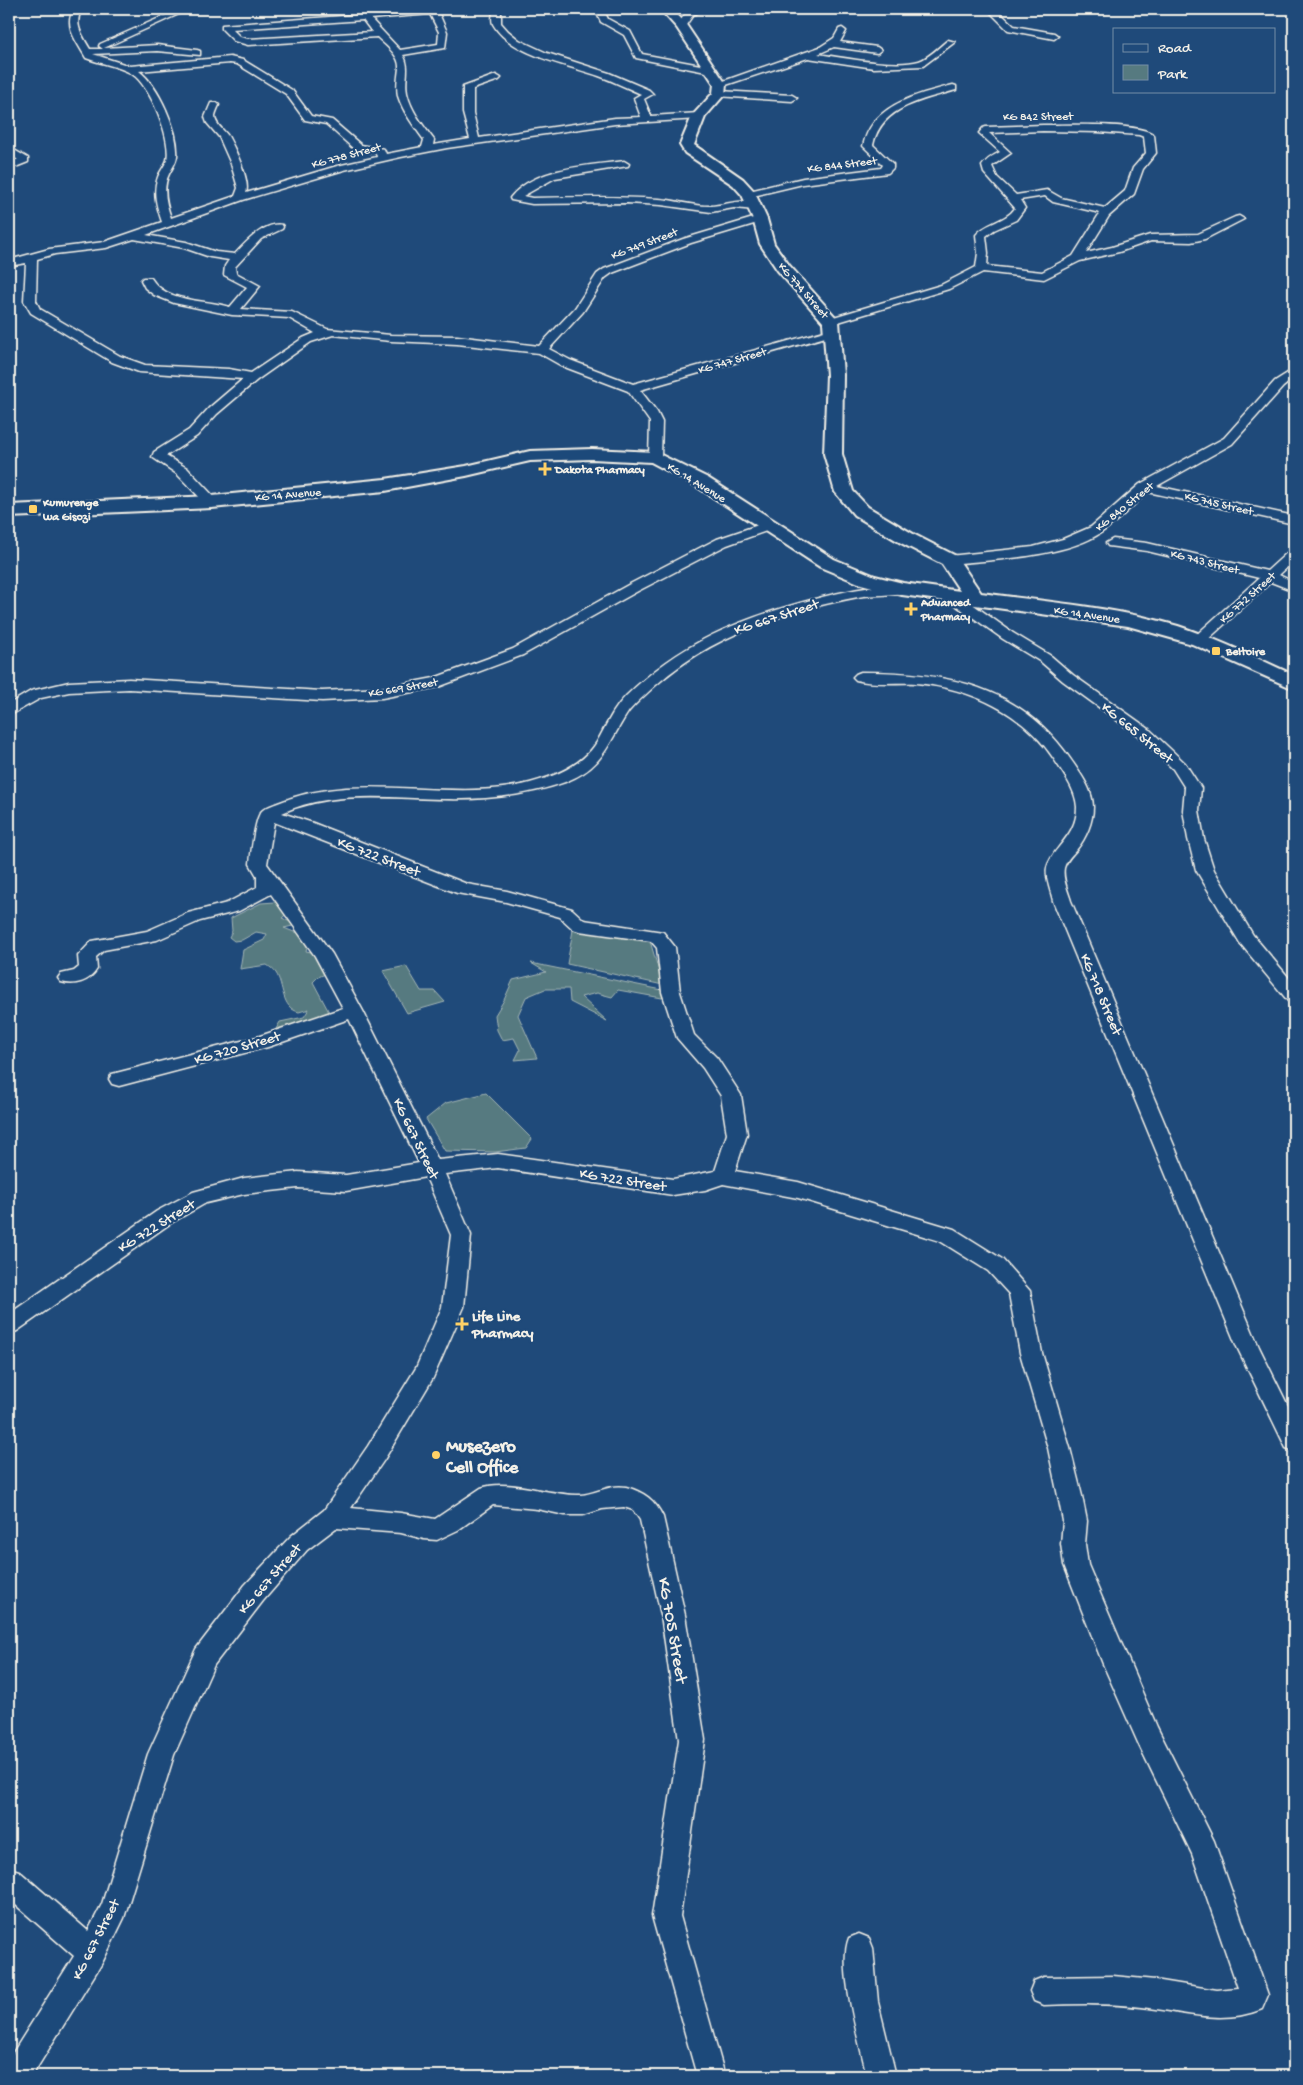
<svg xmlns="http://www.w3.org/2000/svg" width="1303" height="2085" font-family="'Gochi Hand',sans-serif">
<rect width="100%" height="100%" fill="#1f4a7a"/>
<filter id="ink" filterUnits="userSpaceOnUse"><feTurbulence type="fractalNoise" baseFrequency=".02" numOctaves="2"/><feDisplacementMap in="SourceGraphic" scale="10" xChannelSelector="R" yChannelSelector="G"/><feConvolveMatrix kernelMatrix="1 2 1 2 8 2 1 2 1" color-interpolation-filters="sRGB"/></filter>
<g filter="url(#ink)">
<g fill="#567a80" stroke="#a5b6b4">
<path d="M275,902L291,905V910L282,918L297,925L284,928L294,932H306L309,938L306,951L322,954L318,964L325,967L328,973L318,977L313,982L329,1012L321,1018L280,1031L276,1029L280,1022L304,1017L309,1009L299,1012C281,1008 284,985 276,973C274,970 270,967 267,965L240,969L243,950L264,940L267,934L256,932L242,940L234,941L229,937L232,931L231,918L261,903Z"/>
<polygon points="573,930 650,941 663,985 567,964"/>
<polygon points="531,963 667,991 662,998 618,990 612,997 597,993 581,997 607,1021 570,1002 569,989 545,989 526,997 518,1015 537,1058 515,1060 520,1050 514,1038 502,1040 497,1030 495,1015 504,1000 513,980 546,972"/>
<polygon points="406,966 421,991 435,991 445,1002 407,1013 383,971"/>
<polygon points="486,1093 532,1139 526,1148 495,1152 445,1151 426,1119 446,1103"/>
</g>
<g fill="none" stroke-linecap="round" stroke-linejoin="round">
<g stroke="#f4f1e8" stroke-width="3">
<g id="street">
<path d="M74,9H82C73,24 82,35 90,49H103L99,46L100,44L180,9H190L104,48L157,45L197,50L200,51V55L157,51L93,54L130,66L230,57L243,60L292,90L311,116L332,120L361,145L384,149L386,154L422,147L424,140C414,126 403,112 398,96C396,85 398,78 399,68C400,55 385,45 377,37L248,45L234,41L222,29V25L437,9L447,32L445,48L403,55C411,67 404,79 407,93C411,111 423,125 434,140L433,145L470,139L463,113V87L496,75L501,78L499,80L473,89V113L479,138L615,118L641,117L634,98L641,94C627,88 613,81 599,76C568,65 510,55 493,24C491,19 493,14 493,9H501V23L508,31L519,40L547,53L609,73L649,90L653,94L644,99L651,116L699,113L704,116L699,119L615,124L447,148L401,157L344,170L243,200L146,235L186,242L216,252L235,254C245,243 265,221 282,225L283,227L282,229L261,239L235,267L236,273L260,286L241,309L292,312L327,329L391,335L457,336L539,346L575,308L597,274L604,269L683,239L760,216L765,219L764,221L691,243L612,273L605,278L583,312L549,349L570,360L633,384L828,330L832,329L838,332L836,334L640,390L657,412L662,422L661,457L655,461L649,457L650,422L628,391L562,366L539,353L457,344L391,341L333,335L311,342L257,380L217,414L197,436L166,456L187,468L219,502L212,506L207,505L177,474L152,457L154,452L189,430L209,408L243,379L139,372L112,362L31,313L24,301L26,263L9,266V260L49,249L104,242L162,222C157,207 152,192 158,177C160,171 165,166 167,160C172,139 150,85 132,74C119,66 101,64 86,58C77,42 63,26 74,9ZM430,14L439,32L438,44L400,50L371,19ZM363,20L372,32L248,39L240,37L232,29ZM230,63L237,64L286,94L305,120L326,124L355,150L376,153L377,157L337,166L246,193C251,181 234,147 228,136C224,130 215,124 215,117C215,113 218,108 219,105L217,103H211L205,117L207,123L219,137L231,164L238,188L235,196L171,218C166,204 162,188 169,174C172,168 176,163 177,156C179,132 159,86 139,71ZM134,239L184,248L210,257L229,260L225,266L224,275L247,287L230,307C204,299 166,303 151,278H143L141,280L145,288L154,295L174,303L232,315L289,318L315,333L303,338L251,373L229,369L145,365L120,356L40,309L36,301L37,259L55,254L106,248Z"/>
<polygon points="595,9 603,9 608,19 630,31 642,54 711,67 715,70 711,73 636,58 624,35 601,22"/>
<polygon points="694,9 705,9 693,15 684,28 678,28 677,26 687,11"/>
<polygon points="987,9 996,9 1014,26 1054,33 1058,36 1054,39 1008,30"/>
<path d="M842,28L846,31L840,42L877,47L881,50L877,53L834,47L818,54C844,58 895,68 919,61C929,58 940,46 948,40L955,42L923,66L874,68L808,58L723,86H717L715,84L820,47L834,38L839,29Z"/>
<path d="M953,85L956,86V90C923,100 881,106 873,145L893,164V168L888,173L803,184L749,197L744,194L745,192L803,178L881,168L883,165L863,146C872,104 916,95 953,85Z"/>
<polygon points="719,91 792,95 797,98 792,101 716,96 716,92"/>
<path d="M1043,125C1065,125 1139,122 1154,135L1156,153L1143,169L1134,194L1109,216L1086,253L1112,247L1150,235L1198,234L1235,217L1239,216L1244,219L1205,239L1191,242L1151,241L1119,252L1080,261L1044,279L983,272L949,289L835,323H827L825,321L827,319L941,285L976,267L978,253L976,235C986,222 1006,222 1015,208L984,173L982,166C987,159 992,156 1000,152L979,133L983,128L986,127ZM1043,131L1098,132L1139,135L1144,137L1146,153L1133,168L1125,191L1105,208L1061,198L1047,190L1016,195L997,177L992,166L1011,153L989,133ZM1045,196L1053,202L1100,213L1073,256L1042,272L987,266L988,253L986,236L994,230L1016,220L1025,208L1020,200Z"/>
<polygon points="9,147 28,158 28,162 18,166 9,166 9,160 18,160 9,154"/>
<path d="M624,161L629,164L628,166L555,178L523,196L532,198C574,197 617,196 659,199C676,200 695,207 712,206C726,205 749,196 760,207L755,210L734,208L711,212L661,205L627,203L532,204L511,200L510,198C534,167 588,166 624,161Z"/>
<path d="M1294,369V378L1283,387L1232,444L1157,486L1294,516V524L1148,492C1133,505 1118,521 1102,532C1067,557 991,560 949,564L942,560L949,556L1033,547L1063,539L1091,527L1140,484L1224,438L1275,381Z"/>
<polygon points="767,522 774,526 772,529 727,545 638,591 523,655 438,687 382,698 322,701 129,689 69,692 41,698 14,713 9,715 9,704 31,691 69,682 129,679 322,691 382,688 434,678 513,649 628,585 717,539"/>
<polygon points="1113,539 1147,543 1267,571 1289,551 1294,550 1294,561 1279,575 1294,582 1294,591 1271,582 1204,643 1194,643 1192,640 1194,637 1259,578 1147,551 1108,546 1106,543"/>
<path d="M902,585L907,586L909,589L907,592C891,596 874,594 858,597C786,611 712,635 656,685C647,693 637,702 629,711C608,742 605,767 565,782C526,796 485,800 443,799C389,798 332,790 282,813L313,823L467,884L507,891L572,909L584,920L663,932L675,947L680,992L694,1035L717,1058L741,1095L747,1134L735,1171L798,1182L954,1229L1002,1259L1030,1291L1042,1353L1070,1448L1082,1496L1087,1521L1085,1544L1088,1565L1157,1727L1214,1841L1268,1995L1262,2009C1221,2026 1183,2011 1141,2007C1108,2003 1076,2004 1044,2005L1034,2001L1030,1991L1034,1981L1044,1977L1113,1976L1155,1980L1216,1990L1238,1988L1192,1854L1139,1745L1103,1664L1064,1565L1061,1544L1063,1521L1058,1496L1048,1448L1020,1353L1009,1294L988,1271L940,1241L798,1198L723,1184L705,1190L673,1195L498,1168L445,1174L471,1235L464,1307L433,1378L384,1460L351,1508L401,1513L435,1519L481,1488C508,1478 551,1496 580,1495C595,1494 610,1484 626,1487C644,1492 655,1500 663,1517L685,1615L705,1740L680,1916L725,2076H697L652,1916L679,1740L661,1615L640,1520L633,1510L624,1507L602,1509L583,1515H565L537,1509L493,1505L458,1530L437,1540L424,1539L401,1533L336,1528L307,1550L263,1601L214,1665L174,1755L124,1918L102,1963L32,2076H9V2059L74,1956L9,1899V1868L19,1871L88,1931L102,1904L148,1754L196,1649L245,1585L291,1536L324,1510L368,1446L416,1368L442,1307L451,1235L426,1177L346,1191L298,1188L244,1194L206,1203L171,1223L17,1331L9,1334V1314L157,1211L193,1192L244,1178L298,1172L346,1175L419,1163L349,1019L268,1047L119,1086L112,1084L109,1079L112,1074L257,1037L343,1008L315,956L271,894L239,911L200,921L157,940L104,950L96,957L97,969C89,982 75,986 61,982L58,978L61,974L74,971L79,967L78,956L92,941L147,931L188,913L227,903L257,887V876L250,864C251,853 255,819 261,812C265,807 273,805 278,803C358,769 448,804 530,783C556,776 583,765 597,742C606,726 613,709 626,696C680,643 739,619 811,600C841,592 871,585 902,585ZM274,822L457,893L506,902L560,917L573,929L579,931L651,941L657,948L662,992L677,1038L703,1068L721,1096L727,1134L715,1171L673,1179L498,1154L438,1160L363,1011L332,954L267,864Z"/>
<polygon points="952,592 957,593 1013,633 1051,656 1073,675 1149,729 1185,763 1201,788 1199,810 1204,839 1214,870 1253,935 1294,984 1294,1003 1288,1001 1240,943 1196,870 1188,839 1183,810 1185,788 1173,769 1137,735 1063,681 1041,662 1003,639 947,599 945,596 947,593"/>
<path d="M861,672C946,672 1020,685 1071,760C1080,773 1093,790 1093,807C1093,822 1086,838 1077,849C1072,855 1066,860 1064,868C1062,879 1068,891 1071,901L1259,1347L1294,1418V1451L1286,1448L1237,1347L1053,901C1051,891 1045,878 1047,868C1052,847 1077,837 1077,807C1076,790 1063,773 1054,759C1024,713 971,688 916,683C898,682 873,685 856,680L853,677L856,674Z"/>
<path d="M859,1934L869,1938L873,1948L878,2002L896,2076H867C860,2044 837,1967 849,1938Z"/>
</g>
</g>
<g stroke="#f4f1e8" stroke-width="4">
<path id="secondary" d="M660,9H672L685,23L726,84L725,94L705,117L694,145L743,179L754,191L767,219L774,244L789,265L839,321L843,375L842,454L853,491L868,507L915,535L956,556L981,593C1047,602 1115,607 1178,626C1218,639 1256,658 1294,675V689L1192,644L1128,626L902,595L861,584L820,567L696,486L651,462L592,459L530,461L466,476L385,491L212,508L9,517V505L212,496L385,479L466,466L530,451L592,449L655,452L708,478L834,559L875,576L903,583L960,591L942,564L901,543L854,515L835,492L824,454L827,375L823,322L778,271L760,244L753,219L742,195L733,185L685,153L680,145L692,116L713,93L714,84L677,28Z"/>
</g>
<use href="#street" fill="#1f4a7a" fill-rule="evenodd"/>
<use href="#secondary" fill="#1f4a7a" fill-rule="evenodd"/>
</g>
</g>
<g fill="#ffd166" stroke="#1f4a7a" stroke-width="2">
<path d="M542.5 461.5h5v5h5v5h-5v5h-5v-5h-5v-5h5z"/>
<rect x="28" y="504" width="10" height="10" rx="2.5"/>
<path d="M908.5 601.5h5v5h5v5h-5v5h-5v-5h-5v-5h5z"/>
<rect x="1211" y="646" width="10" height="10" rx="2.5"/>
<path d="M459.5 1316.5h5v5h5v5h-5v5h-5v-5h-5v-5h5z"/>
<circle cx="436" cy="1455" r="5"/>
</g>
<g text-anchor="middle" stroke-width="4.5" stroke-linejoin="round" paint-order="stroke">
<g font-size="12" fill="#f4f1e8" stroke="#1f4a7a">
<text x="1038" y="120">KG 842 Street</text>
<text transform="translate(346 155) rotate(-15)" y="4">KG 778 Street</text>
<text transform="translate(842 164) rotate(-7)" y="4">KG 844 Street</text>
<text transform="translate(644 243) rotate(-21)" y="4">KG 749 Street</text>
<text transform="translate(804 290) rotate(49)" y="4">KG 774 Street</text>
<text transform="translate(732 360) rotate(-16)" y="4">KG 747 Street</text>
<text transform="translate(697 482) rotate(31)" y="4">KG 14 Avenue</text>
<text transform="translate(288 494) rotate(-5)" y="4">KG 14 Avenue</text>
<text transform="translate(1219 503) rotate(13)" y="4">KG 745 Street</text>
<text transform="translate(1124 506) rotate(-39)" y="4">KG 840 Street</text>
<text transform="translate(1205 561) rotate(14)" y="4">KG 743 Street</text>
<text transform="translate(1247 597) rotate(-42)" y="4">KG 772 Street</text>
<text transform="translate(1087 614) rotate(8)" y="4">KG 14 Avenue</text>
<text transform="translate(403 687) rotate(-10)" y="4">KG 669 Street</text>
</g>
<g font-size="12" font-weight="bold" fill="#f4f1e8" stroke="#1f4a7a" text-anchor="start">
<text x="555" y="473">Dakota Pharmacy</text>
<text x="43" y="506">Kumurenge<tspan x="43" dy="14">wa Gisozi</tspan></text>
<text x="921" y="606">Advanced<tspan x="921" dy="14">Pharmacy</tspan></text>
<text x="1226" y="655">Beltoire</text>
</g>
<g font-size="15" fill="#f4f1e8" stroke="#1f4a7a">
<text transform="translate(776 616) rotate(-18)" y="5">KG 667 Street</text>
<text transform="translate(1138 732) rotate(39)" y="5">KG 665 Street</text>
<text transform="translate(379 856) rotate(21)" y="5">KG 722 Street</text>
<text transform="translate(1102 994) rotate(67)" y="5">KG 718 Street</text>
<text transform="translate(237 1047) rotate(-16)" y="5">KG 720 Street</text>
<text transform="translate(417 1138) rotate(64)" y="5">KG 667 Street</text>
<text transform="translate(623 1179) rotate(9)" y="5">KG 722 Street</text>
<text transform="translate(156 1225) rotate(-32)" y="5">KG 722 Street</text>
<text transform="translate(269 1578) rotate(-49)" y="5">KG 667 Street</text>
<text transform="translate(95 1939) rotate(-63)" y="5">KG 667 Street</text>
</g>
<g font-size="15" font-weight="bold" fill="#f4f1e8" stroke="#1f4a7a" text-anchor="start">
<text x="472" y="1320">Life Line<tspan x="472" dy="17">Pharmacy</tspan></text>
</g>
<g font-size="18" font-weight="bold" fill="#f4f1e8" stroke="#1f4a7a" text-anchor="start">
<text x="446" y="1451">Musezero<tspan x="446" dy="21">Cell Office</tspan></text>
</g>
<g font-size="18" fill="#f4f1e8" stroke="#1f4a7a">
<text transform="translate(674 1630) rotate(80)" y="6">KG 705 Street</text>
</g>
</g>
<rect width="1303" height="2085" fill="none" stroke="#1f4a7a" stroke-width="30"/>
<rect x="15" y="15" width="1273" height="2055" fill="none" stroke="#f4f1e8" stroke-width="2" filter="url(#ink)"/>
<rect x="1113" y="28" width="162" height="65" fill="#1f4a7a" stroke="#748da6"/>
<rect x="1123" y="44" width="25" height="8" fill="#1f4a7a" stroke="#748da6"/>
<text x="1158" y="52" font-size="15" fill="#f4f1e8">Road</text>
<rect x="1123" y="65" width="25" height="15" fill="#567a80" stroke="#748da6"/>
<text x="1158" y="78" font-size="15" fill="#f4f1e8">Park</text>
</svg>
